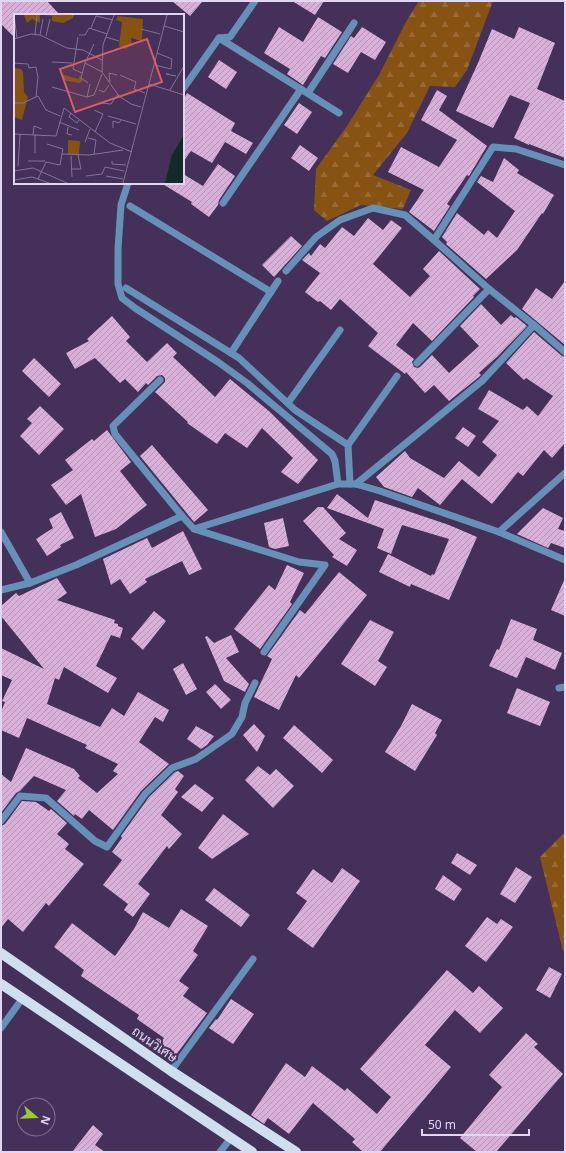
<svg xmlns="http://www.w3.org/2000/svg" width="566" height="1153" font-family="'Noto Sans',Sarabun,sans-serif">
<defs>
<pattern id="forest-firs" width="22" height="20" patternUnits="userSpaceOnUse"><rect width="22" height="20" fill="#875313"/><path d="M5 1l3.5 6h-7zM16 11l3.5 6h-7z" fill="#986b36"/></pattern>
<pattern id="building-hatch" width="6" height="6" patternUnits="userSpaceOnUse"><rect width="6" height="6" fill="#d9b0da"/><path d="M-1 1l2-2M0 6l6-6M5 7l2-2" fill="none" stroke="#b494b6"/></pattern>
</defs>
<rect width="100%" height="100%" fill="#443059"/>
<g fill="url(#forest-firs)">
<polygon points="419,1 493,1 467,70 455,87 430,86 407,133 373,175 411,190 403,209 361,205 327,221 314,210 316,169 347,126 379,75 407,20"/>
<polygon points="565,832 565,952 563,951 540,857"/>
</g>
<g fill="url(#building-hatch)">
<polygon points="1,1 47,1 60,15 15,15 15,38 1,24"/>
<polygon points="172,1 203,1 190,16"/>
<polygon points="292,1 324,1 315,15"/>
<polygon points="318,17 342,32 325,58 321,56 303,85 287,74 290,69 264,53 279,27 303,42"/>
<polygon points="362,27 386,42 375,60 361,52 348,73 333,64 351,36 354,38"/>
<polygon points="519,27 555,43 537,89 565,101 565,158 529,144 529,145 514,138 530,103 510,95 493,128 456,111 478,63 492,29 514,39"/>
<polygon points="219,60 237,72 226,89 208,77"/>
<polygon points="437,90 447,96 439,110 487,146 469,176 467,175 447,204 450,206 434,231 409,212 424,190 388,172 401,147 439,167 457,140 421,120"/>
<polygon points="187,93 235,123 231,131 253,143 246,154 225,142 212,163 191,151 183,162 183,100"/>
<polygon points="299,103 312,112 297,134 284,125"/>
<polygon points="300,145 318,158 309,171 291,158"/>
<polygon points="504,158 519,170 517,173 554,195 543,214 542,213 517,250 486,279 446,244 447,242 442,237 457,213 484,235 488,230 497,238 515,211 477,182 481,176 493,182"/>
<polygon points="218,164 235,176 219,200 218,205 209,217 191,204 192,202 161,183 183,183 183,174 203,186"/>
<polygon points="368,218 383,230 391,220 402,228 373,264 410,297 430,276 423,269 439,251 480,289 473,296 474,297 432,341 413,323 396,345 414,359 412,362 414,367 418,368 420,367 432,355 449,373 479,346 460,326 481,304 501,325 511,315 514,318 516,317 527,326 498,356 479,373 481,375 479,377 449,401 434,385 425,393 406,372 405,374 368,346 378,333 340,299 331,310 320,301 318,302 305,292 320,273 302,260 309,253 311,256 320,244 325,248 342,227 354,236"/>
<polygon points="291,236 302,246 274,277 262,265"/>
<polygon points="565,281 565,345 522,309 536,288 552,299"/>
<polygon points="112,316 130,337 126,341 147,362 167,343 177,353 173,357 215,397 230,379 270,412 318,460 298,484 281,472 293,458 262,428 247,448 225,433 217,444 187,423 188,422 155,392 165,382 165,378 162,375 157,376 148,385 146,383 138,392 125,379 120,383 95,358 75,369 66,353 89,341 87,339"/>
<polygon points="534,332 562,356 565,357 565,443 552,458 544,450 523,476 518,472 492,504 462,479 440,505 418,488 412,497 384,487 376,477 405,451 410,458 444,478 459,461 479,477 497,455 482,442 499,421 478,409 489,390 523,410 527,406 538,416 553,396 526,378 524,380 506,363"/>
<polygon points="34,358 61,384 49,397 22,371"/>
<polygon points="40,406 64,429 39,455 20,436 32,423 27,419"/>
<polygon points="463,427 476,436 468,447 455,438"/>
<polygon points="107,430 131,462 120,471 147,505 116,529 95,537 81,494 66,505 51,485 73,470 65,460 92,439 94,441"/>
<polygon points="152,445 208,510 194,522 140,456"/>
<polygon points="337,494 368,518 375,500 449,525 477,537 449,600 411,584 410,587 379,572 388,554 431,576 432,574 434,575 449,539 402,525 391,554 377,548 384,529 327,508"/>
<polygon points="318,507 323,507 346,533 339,539 357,550 347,566 332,557 334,555 303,521"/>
<polygon points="543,508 563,518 558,529 565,531 565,548 551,543 548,548 517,534"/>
<polygon points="61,512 74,538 60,545 61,547 47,556 36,539 53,528 49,519"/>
<polygon points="283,518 289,546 275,549 269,547 264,523"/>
<polygon points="183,531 202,569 189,575 182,561 145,579 147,582 130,594 120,579 111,585 103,559 147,538 152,548"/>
<polygon points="287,565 304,573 290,602 292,604 260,649 234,629 269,585 275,590"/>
<polygon points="339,572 367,595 299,678 296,675 279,710 254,697 272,659 267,656 300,610 305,614"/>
<polygon points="57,578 67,593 57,600 115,620 114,623 118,624 118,626 123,628 120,638 111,635 96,666 117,678 108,693 64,667 59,680 55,678 47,704 100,727 112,708 124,716 138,692 169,710 163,722 155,717 139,742 169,764 141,791 113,830 89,810 82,819 75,814 74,816 57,801 66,790 34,776 20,791 16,793 1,813 1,774 11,782 26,748 74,769 80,776 78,778 97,793 118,774 113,771 118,764 85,748 87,745 27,718 19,738 1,730 1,712 5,702 2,701 12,680 1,675 1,648 44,669 1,616 1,606 16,593 19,596"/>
<polygon points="565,578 565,616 551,610"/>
<polygon points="154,611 166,621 143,650 131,639"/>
<polygon points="511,619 537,629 533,640 562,653 555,670 526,657 517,678 489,666 497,649 499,650"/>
<polygon points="370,620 394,632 378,661 387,667 375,686 341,664"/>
<polygon points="231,635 239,652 226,658 249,684 245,692 224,681 205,637 207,636 214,643"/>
<polygon points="183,663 197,689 186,695 173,669"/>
<polygon points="215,684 231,700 221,709 206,692"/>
<polygon points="517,688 550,702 540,726 507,713"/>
<polygon points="412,704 442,720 435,733 437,735 415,771 385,752 401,726"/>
<polygon points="254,724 265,736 257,752 243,735"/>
<polygon points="294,725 333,760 322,773 283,738"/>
<polygon points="196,726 214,736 207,745 201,749 187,739"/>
<polygon points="258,766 270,775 276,769 294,786 273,808 245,780"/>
<polygon points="178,771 184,776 175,789 178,792 161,815 182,834 169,849 167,846 138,884 150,894 133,917 124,910 128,904 103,885 122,860 112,852 122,838 121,836 149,797 175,772"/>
<polygon points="195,784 214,798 202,812 181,797"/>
<polygon points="22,801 36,802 49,811 51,809 67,823 57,834 69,844 65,849 84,864 49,906 46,903 23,932 8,919 1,928 1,826 5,824"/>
<polygon points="223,814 249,834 212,859 198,848"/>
<polygon points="457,853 477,865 470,875 451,863"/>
<polygon points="516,867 532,877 515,903 500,894"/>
<polygon points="342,868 360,881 313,948 287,929 307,901 296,893 313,869 332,883"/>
<polygon points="443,875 462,889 454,901 435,889"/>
<polygon points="214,888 250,915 241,927 205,900"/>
<polygon points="181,909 208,926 193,951 198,955 179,981 189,988 183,996 207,1013 176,1055 160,1044 164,1038 137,1019 139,1015 81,976 84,970 54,947 72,923 115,956 134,929 143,912 169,928"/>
<polygon points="487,917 497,924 501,919 513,927 486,962 465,946"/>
<polygon points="549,967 562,974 550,998 536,990"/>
<polygon points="447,970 473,993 479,986 503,1008 480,1033 455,1010 425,1045 451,1067 380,1152 363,1152 352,1142 355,1139 313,1103 289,1134 268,1118 264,1124 251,1115 286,1063 305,1077 312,1066 345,1091 347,1088 377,1114 391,1097 360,1069"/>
<polygon points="231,999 254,1014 233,1044 209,1028 216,1019 217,1020"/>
<polygon points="526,1033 538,1044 534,1047 563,1074 496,1152 477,1152 460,1138 502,1087 489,1075"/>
<polygon points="93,1125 103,1134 95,1145 105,1152 72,1152"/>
</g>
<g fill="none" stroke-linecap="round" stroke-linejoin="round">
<g stroke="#6591b8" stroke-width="7">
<polyline points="219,38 339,113"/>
<polyline points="183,89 219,38 230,37 255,1"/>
<polyline points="308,93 354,23"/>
<polyline points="128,183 121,205 118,249 118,284 122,298 135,308 218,362 247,383 332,454 335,461 338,484"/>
<polyline points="223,203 301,89"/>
<polyline points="130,206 271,292"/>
<polyline points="434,240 493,147 516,149 565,165"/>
<polyline points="286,271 316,237 340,220 373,208 405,215 434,240 489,289 534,325"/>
<polyline points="126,288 239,358 295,410 348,445 350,484"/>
<polyline points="231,353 278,281"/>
<polyline points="417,363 489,289"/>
<polyline points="160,380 113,426 115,434 182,516"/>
<polyline points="288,403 340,330"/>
<polyline points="348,445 397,376"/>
<polyline points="356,484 482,381 534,325 565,352"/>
<polyline points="194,529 299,562 325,565 264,652"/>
<polyline points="1,532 30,583"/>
<polyline points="499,532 565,473"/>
<polyline points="1,590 30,583 76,565 182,516 194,529 338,484 356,484 380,491 499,532 565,560"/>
<polyline points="559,688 565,687"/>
<polyline points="1,821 20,796 46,798 95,841 107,847 145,794 172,768 196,759 232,734 242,717 245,703 255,683"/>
<polyline points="1,1028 22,999"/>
<polyline points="171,1071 253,959"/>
<polyline points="220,1152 231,1138"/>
</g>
<g stroke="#cee0f0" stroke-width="10">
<polyline points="1,953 171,1071 296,1152"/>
<polyline points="1,984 252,1152"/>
</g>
</g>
<g text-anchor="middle" stroke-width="4" stroke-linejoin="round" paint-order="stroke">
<g font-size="13" fill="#e2d7f1" stroke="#443059">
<text transform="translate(155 1044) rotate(35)" y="5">ถนนวิเศษ</text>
</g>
</g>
<g transform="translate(14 14)">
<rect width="170" height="170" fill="#443059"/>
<path d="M10,1H26V9L18,5L13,9ZM31,1H60L59,4L49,9L38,7V2ZM104,2L129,5L128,27L117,24L118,31L111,35L105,32L108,8L102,6ZM0,54L7,55L9,58L10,78L14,83L8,106L0,103ZM47,60L64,65L66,62L69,67L65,69L49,66ZM54,126L66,127L65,140H54Z" fill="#875313"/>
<path d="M170,121V169H151L158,141Z" fill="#102b28"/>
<path fill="none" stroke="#837396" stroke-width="1" d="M0,1L3,24M100,1L89,31L88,58L105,82L117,90L127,93M150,12L170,18M77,14L82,2L99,6M127,15L146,20M21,20L23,1M26,21L29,5M65,21H71L75,14L93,20M32,22L36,5M64,23L59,55L68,59M92,23L105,27M0,25L17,20L26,21L53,34L69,36L88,46M80,30L71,49L88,58M38,48L58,49M0,49L14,50L15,54L22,53L24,63L22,83M71,49L67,64L74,69M141,51L157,55L158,45L143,39M155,60H152L162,62M106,61L122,68L120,75L131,79M96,68L95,59L103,61M135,70L170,81M38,73L73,83L80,81L88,60M85,76L90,78L95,71M156,76L170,52M73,83L76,70M0,89H9L24,82L32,96L46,102M87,89L97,90L104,80M80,96L89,100L81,118M57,99L55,103L63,109L65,106M94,102L122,110M45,108L65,116M54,113L53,120L58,121M99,114V107L105,109L107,106M0,120L42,122L50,94L96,129L118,138M19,121L20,112L28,115M74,124L82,126L80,140M71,128L76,115M33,130L49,135L48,140M21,139V121M57,142L58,163M14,147H31M98,147V150L112,151M4,152L6,120M58,155H67L64,141M0,157L19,154L53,169M72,162L88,160L91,153L110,157M92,162L109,165M0,166L18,163L24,165M35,169L24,165L32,148L46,151L48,140L75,141L109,136M109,169L153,1"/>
<path fill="#da5c64" fill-opacity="0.15" stroke="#da5c64" stroke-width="2" d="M133,25L148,68L61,98L46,55Z"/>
<rect width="170" height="170" fill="none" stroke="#e2d7f1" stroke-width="2"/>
</g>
<rect width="566" height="1153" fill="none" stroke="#e2d7f1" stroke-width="4"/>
<g transform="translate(36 1117) rotate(109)"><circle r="19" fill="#443059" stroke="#837396"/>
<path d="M0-3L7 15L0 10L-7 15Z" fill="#9cca32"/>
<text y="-6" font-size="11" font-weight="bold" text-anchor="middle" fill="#e2d7f1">N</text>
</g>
<path d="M422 1129v6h107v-6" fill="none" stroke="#e2d7f1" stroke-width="2"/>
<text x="428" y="1129" font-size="12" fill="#e2d7f1" stroke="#443059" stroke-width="3" paint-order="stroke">50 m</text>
</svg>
